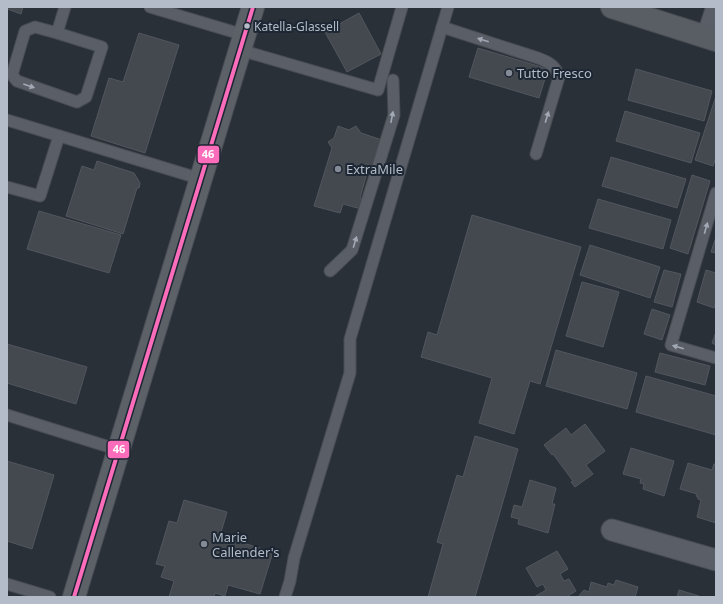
<svg xmlns="http://www.w3.org/2000/svg" width="723" height="604" font-family="'Noto Sans',sans-serif">
<rect width="100%" height="100%" fill="#2a3038"/>
<g fill="#444950" stroke="#52575f">
<polygon points="7,7 23,7 21,14 7,9"/>
<polygon points="359,13 381,54 347,72 325,32"/>
<polygon points="139,33 179,45 145,153 91,136 109,78 123,82"/>
<polygon points="478,48 548,69 539,98 469,77"/>
<polygon points="636,69 712,91 704,121 628,100"/>
<polygon points="716,96 716,158 713,166 695,160"/>
<polygon points="625,111 700,133 691,163 616,141"/>
<polygon points="338,126 349,130 356,126 361,133 382,140 372,175 367,173 360,198 364,200 361,209 343,204 340,213 314,206 332,148 328,142 334,138"/>
<polygon points="611,157 686,179 677,208 602,186"/>
<polygon points="97,161 134,173 140,183 139,188 137,188 123,234 66,216 82,166 94,170"/>
<polygon points="692,175 710,181 688,254 670,248"/>
<polygon points="598,199 671,220 663,249 589,228"/>
<polygon points="39,211 121,235 109,273 27,249"/>
<polygon points="472,215 581,247 540,384 530,381 514,434 479,423 492,378 421,357 428,332 437,335"/>
<polygon points="716,237 716,253 711,252"/>
<polygon points="590,245 660,267 650,298 580,275"/>
<polygon points="664,270 681,274 672,307 654,302"/>
<polygon points="706,270 716,273 716,302 714,308 697,302"/>
<polygon points="582,282 619,292 603,347 566,336"/>
<polygon points="652,309 670,315 662,340 644,334"/>
<polygon points="716,332 716,345 712,343"/>
<polygon points="7,344 87,367 76,404 7,383"/>
<polygon points="556,350 637,373 627,409 546,386"/>
<polygon points="660,353 710,366 705,385 655,372"/>
<polygon points="646,376 716,396 716,435 636,412"/>
<polygon points="585,424 605,451 586,465 593,474 575,487 571,482 573,481 553,454 552,455 544,445 566,428 571,435"/>
<polygon points="475,436 518,449 500,512 475,597 428,597 443,544 437,542 457,475 463,477"/>
<polygon points="631,448 674,461 664,496 643,489 644,484 640,483 641,479 623,474"/>
<polygon points="7,461 54,475 32,549 7,541"/>
<polygon points="688,463 712,470 714,464 716,464 716,523 697,517 701,500 698,499 698,497 696,496 697,494 680,489"/>
<polygon points="530,480 556,488 552,504 555,504 548,533 518,524 519,519 511,517 514,505 522,507"/>
<polygon points="184,500 227,512 220,536 273,552 260,594 228,585 225,596 215,593 214,597 169,597 174,581 161,577 165,566 156,564 169,521 177,523"/>
<polygon points="557,551 568,569 560,574 564,581 569,579 576,591 566,597 534,597 546,590 543,584 537,587 526,568"/>
<polygon points="616,580 638,587 635,597 578,597 584,590 589,592 591,582 607,587 608,583 614,585"/>
<polygon points="679,590 699,596 699,597 677,597"/>
</g>
<g fill="none" stroke-linecap="round" stroke-linejoin="round">
<g stroke="#484c53" stroke-width="13">
<g id="lane">
<polyline points="150,7 244,35"/>
<path d="M442,27L538,58C549,62 556,66 559,77L536,154"/>
<polyline points="57,33 35,27 25,31 12,75 17,81 77,102 86,97 102,47 57,33 65,7"/>
<polyline points="240,50 378,90 402,7"/>
<polyline points="7,120 201,179"/>
<polyline points="7,187 40,196 59,136"/>
<polyline points="716,193 671,345 716,358"/>
<polyline points="330,271 352,250 394,115 393,80"/>
<polyline points="7,415 119,450"/>
<polyline points="7,584 50,597"/>
<polyline points="285,597 290,581 294,558 350,373 350,339 448,7"/>
</g>
</g>
<g stroke="#484c53" stroke-width="23">
<g id="street">
<polyline points="707,37 716,10"/>
<polyline points="612,530 716,560"/>
</g>
</g>
<g stroke="#484c53" stroke-width="24">
<polyline id="secondary" points="612,7 716,40"/>
</g>
<g stroke="#484c55" stroke-width="24">
<polyline id="primary" points="74,597 253,7"/>
</g>
<use href="#lane" stroke="#5a5e66" stroke-width="11"/>
<use href="#street" stroke="#5a5e66" stroke-width="21"/>
<use href="#secondary" stroke="#595d64" stroke-width="22"/>
<use href="#primary" stroke="#5c6168" stroke-width="22"/>
<g stroke="#1d2633" stroke-width="7">
<polyline id="bus-1" points="74,597 253,7"/>
</g>
<use href="#bus-1" stroke="#fb6dba" stroke-width="4"/>
</g>
<defs><path id="oneway-solid" d="M-6-.8H1V-3.2L6.5 0L1 3.2V.8H-6Z"/></defs>
<g fill="#a2a9b5">
<use href="#oneway-solid" transform="translate(483 40) rotate(-163)"/>
<use href="#oneway-solid" transform="translate(29 86) rotate(19)"/>
<use href="#oneway-solid" transform="translate(392 117) rotate(-79)"/>
<use href="#oneway-solid" transform="translate(547 117) rotate(-73)"/>
<use href="#oneway-solid" transform="translate(706 228) rotate(-74)"/>
<use href="#oneway-solid" transform="translate(355 242) rotate(-73)"/>
<use href="#oneway-solid" transform="translate(678 347) rotate(-164)"/>
</g>
<circle fill="#b4bcc9" stroke="#1d2633" stroke-width="1.5" cx="247" cy="26" r="3.5"/>
<g fill="#848b96" stroke="#1d2633" stroke-width="1.5">
<circle cx="509" cy="73" r="4"/>
<circle cx="338" cy="169" r="4"/>
<circle cx="204" cy="544" r="4"/>
</g>
<g text-anchor="middle" stroke-width="4" stroke-linejoin="round" paint-order="stroke">
<g font-size="12" fill="#b4bcc9" stroke="#1d2633" text-anchor="start">
<text x="254" y="31">Katella-Glassell</text>
</g>
<g font-size="13" fill="#b4bcc9" stroke="#1d2633" text-anchor="start">
<text x="517" y="78">Tutto Fresco</text>
<text x="346" y="174">ExtraMile</text>
<text x="212" y="542">Marie<tspan x="212" dy="15">Callender's</tspan></text>
</g>
</g>
<g stroke="#1d2633" stroke-width="1.5">
<rect x="197" y="145" width="23" height="19" rx="4" fill="#fb6dba"/>
<rect x="107" y="440" width="23" height="19" rx="4" fill="#fb6dba"/>
</g>
<g font-size="11" text-anchor="middle" font-weight="bold" fill="#fff">
<text x="208" y="158">46</text>
<text x="119" y="453">46</text>
</g>
<rect width="723" height="604" fill="none" stroke="#b4bcc9" stroke-width="16"/>
</svg>
